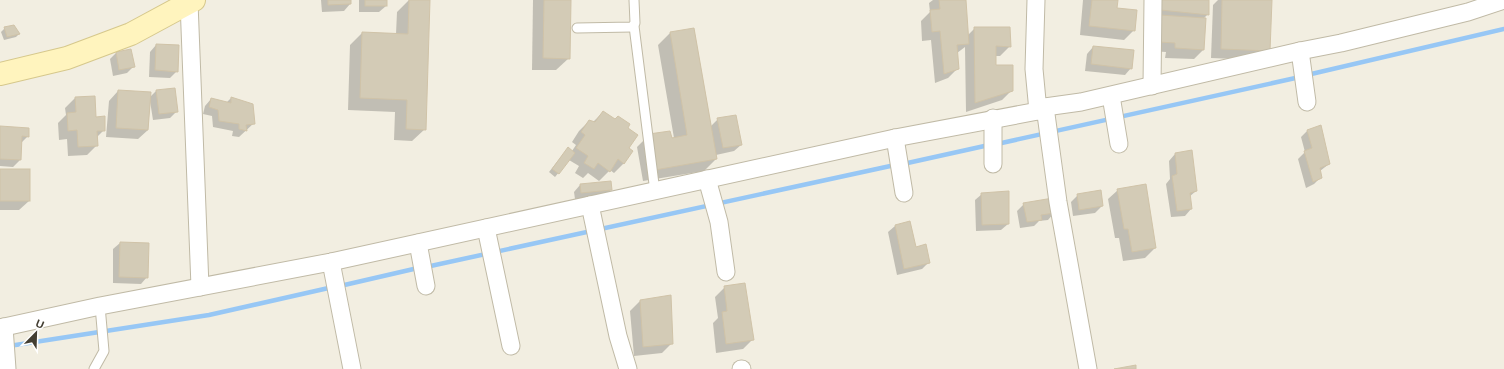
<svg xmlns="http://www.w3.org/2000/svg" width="1504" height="369" font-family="Arial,sans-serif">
<rect width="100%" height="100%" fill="#f2eee1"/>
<g fill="#0003">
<polygon points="321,0 350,0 350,4 344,11 322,12"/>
<polygon points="359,0 386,0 386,6 379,12 359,12"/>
<polygon points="409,0 429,0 425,129 412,141 394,140 395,112 348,110 350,45 362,33 396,34 397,12"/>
<polygon points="533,0 570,0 569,58 556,70 532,70"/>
<polygon points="933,0 965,0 968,35 975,28 1010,46 1000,56 995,56 995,66 1012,90 1002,100 966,112 965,47 957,53 958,68 948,78 935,83 931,40 922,41 921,21 930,12 929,3"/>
<polygon points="1083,0 1117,0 1116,9 1134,30 1124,40 1080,35"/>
<polygon points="1156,0 1208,0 1208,14 1203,19 1204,49 1194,59 1165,58 1166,52 1149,51"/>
<polygon points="1218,0 1271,0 1269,50 1259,60 1211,58 1213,5"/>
<polygon points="5,28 19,34 16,37 4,40 1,32"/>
<polygon points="694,29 711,126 718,119 741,145 734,151 716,155 716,159 704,171 643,181 637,147 649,135 674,138 658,45 670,33"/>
<polygon points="156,45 177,71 170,78 149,77 150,52"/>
<polygon points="1093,47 1131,68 1125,75 1085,71 1087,54"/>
<polygon points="116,53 134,66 127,73 113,76 110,59"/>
<polygon points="118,91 149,98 156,91 177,111 170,118 153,120 150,101 148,130 138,139 106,137 109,101"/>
<polygon points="94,97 95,118 104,130 96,138 97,145 87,155 68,156 67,139 59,140 58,123 66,115 65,108 75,98"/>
<polygon points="231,98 252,105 254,123 239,137 232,136 233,131 213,127 212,116 203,114 205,106 211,99 226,103"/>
<polygon points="603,112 627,128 627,148 624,163 614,173 610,170 599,181 588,173 583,178 575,173 579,166 569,160 555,177 549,172 568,148 572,151 576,145 572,142 579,131 589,121 593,122"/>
<polygon points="0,127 28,136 21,143 20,160 13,167 0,166"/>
<polygon points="1307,131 1329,164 1320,171 1321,177 1314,184 1306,188 1298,159 1305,152 1301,137"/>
<polygon points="1175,154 1196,191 1189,197 1191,209 1185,216 1171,217 1166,184 1170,179 1169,161"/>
<polygon points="0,170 29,201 19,210 0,210"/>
<polygon points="580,185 611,189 605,196 575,199 574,192"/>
<polygon points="1118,190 1155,248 1145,258 1123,261 1119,238 1115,238 1108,199"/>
<polygon points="982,194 1008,224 1001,230 976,231 975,200"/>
<polygon points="1078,195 1102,206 1095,213 1073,216 1071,202"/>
<polygon points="1024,204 1054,213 1048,220 1039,221 1034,226 1020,228 1017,211"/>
<polygon points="910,222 915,248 929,262 922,269 897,275 888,232 895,226"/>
<polygon points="120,243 147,277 141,284 113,283 113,249"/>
<polygon points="725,287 753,339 743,349 716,353 713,323 718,318 715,297"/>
<polygon points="670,296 672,343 662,353 634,356 630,311 640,301"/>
</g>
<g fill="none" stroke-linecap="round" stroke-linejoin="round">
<g stroke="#97c7f5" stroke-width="4.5">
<polyline points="1307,75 1504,29"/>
<polyline points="997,144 1300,77"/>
<polyline points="903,164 989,145"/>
<polyline points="426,267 895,165"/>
<polyline points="340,286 418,268"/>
<polyline points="9,346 209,315 333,287"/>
</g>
</g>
<g fill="#d3cbb6" stroke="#d0c3a8">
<polygon points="328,0 351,0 351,4 328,5"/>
<rect x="365" y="0" width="22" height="6"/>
<polygon points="409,0 430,0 426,130 406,129 407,100 360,98 362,32 408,34"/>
<polygon points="544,0 571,0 570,59 543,58"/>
<polygon points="939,0 966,0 969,44 957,45 959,69 944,74 940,31 932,32 930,10 940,9"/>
<polygon points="1092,0 1118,0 1117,8 1137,10 1135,31 1089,26"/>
<polygon points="1161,0 1209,0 1209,15 1160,10"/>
<polygon points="1222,0 1272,0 1270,51 1221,49"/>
<polygon points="1160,15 1206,18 1204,50 1175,48 1175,43 1158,42"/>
<polygon points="14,25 20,34 7,37 4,27"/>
<polygon points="974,27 1010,27 1011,47 996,46 996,65 1013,65 1013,91 975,103"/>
<polygon points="694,28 717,159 655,170 649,134 670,131 672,138 687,135 670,32"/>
<polygon points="156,44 179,45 178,72 155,70"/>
<polygon points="1093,46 1134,50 1132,69 1091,64"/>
<polygon points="131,49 135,67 119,70 116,52"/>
<polygon points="175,88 178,112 159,114 156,90"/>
<polygon points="118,90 151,92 148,130 116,128"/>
<polygon points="95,96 96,117 105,116 105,131 97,131 98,146 78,147 77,130 68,131 67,113 76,112 75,97"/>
<polygon points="231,97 253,104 255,124 246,125 247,131 239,129 239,124 219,121 218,110 209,107 211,98 231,103"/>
<polygon points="603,111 615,119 618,116 630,124 628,128 638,135 629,148 633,151 624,164 618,159 610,172 598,163 594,169 584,163 588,156 576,148 585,135 581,132 589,120 595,122"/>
<polygon points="736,115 742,145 723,148 717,118"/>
<polygon points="1321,125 1330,164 1320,168 1322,178 1313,182 1304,151 1312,148 1307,130"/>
<polygon points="0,126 29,128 29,137 22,136 21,160 0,159"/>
<polygon points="568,147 575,153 559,174 552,169"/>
<polygon points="1192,150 1197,191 1190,193 1192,209 1177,211 1172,176 1177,174 1175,153"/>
<rect x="0" y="169" width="30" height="32"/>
<polygon points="611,181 612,190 581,193 580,184"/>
<polygon points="1146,184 1156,248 1132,252 1128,229 1124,229 1117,189"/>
<polygon points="1101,190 1103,206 1079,210 1077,194"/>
<polygon points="1009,191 1009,224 982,225 981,193"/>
<polygon points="1053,198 1055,213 1041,215 1042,220 1027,222 1023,203"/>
<polygon points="910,221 916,247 926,244 930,263 904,269 895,225"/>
<polygon points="120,242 149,243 148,278 119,277"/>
<polygon points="745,283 754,340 726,344 722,312 727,311 724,286"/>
<polygon points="671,295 673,344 643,347 640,300"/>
<polygon points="1136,365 1136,369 1114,369"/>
</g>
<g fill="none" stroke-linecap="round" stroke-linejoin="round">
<g stroke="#c0baa6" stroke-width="11">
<g id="lane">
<polyline points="634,26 655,192"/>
<polyline points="577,28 632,27 635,23 634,0"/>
<polyline points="94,369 104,351 100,306"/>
</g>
</g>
<g stroke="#c0baa6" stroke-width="19">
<g id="street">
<polyline points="1036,0 1034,69 1038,111"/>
<polyline points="189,2 200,287"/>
<polyline points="1300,51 1307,102"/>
<polyline points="1152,86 1153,0"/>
<polyline points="1111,96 1119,144"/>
<polyline points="1045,107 1058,202 1088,369"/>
<polyline points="993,118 993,164"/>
<polyline points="895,138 904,193"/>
<polyline points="707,179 719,222 726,272"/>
<polyline points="590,205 618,336 628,369"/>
<polyline points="486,228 511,346"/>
<polyline points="418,243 426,286"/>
<polyline points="331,262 352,369"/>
<polyline points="4,327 7,369"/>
<polyline points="0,328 100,306 331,262 895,138 1038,111 1045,107 1081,102 1300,51 1341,43 1468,12 1504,0"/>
<polyline points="741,369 742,369"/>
</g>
</g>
<g stroke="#d6c88c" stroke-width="24">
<polyline id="secondary" points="0,74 67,58 131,34 194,0"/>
</g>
<use href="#lane" stroke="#fff" stroke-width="9"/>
<use href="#street" stroke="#fff" stroke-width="17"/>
<use href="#secondary" stroke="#fff4be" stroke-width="22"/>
</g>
<g transform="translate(36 333) rotate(23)" stroke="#ffffff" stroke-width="3" paint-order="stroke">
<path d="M0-3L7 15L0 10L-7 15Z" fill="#433e32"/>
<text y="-6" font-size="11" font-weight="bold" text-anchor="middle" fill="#433e32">U</text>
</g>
</svg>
